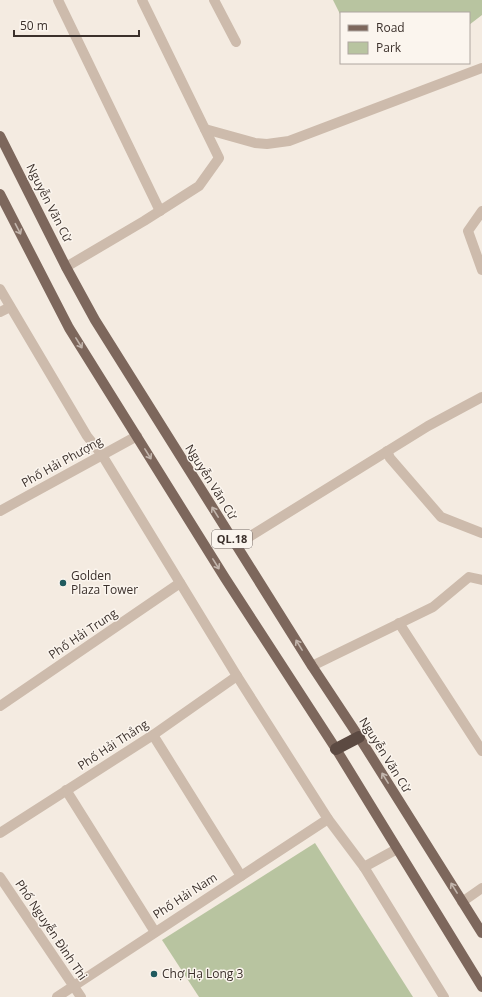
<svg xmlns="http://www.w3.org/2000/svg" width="482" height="997" font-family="'Open Sans',sans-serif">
<rect width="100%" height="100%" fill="#f4ebe1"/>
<g fill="#b8c4a0">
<polygon points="333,0 482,0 482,15 469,25 469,13 341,13 341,16"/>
<polygon points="315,843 413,997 199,997 162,940"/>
</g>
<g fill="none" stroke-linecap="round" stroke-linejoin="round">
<g stroke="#cdbbac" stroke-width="10">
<polyline points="58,0 160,211"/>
<polyline points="214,0 236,42"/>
<polyline points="205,129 255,143 267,144 289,141 482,68"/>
<polyline points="482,211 468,231 482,270"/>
<polyline points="66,267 144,221 199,186 219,158 142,0"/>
<polyline points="0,289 87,436 102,455 237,676 328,819 364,867 444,997"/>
<polyline points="0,312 10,307"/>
<polyline points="387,451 390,458 441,517 482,533"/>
<polyline points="0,511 137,436"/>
<polyline points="236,545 428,426 482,397"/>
<polyline points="399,623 482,751"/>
<polyline points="312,666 433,607 469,577 482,580"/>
<polyline points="0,706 180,583"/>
<polyline points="153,735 241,876"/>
<polyline points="66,790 155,932"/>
<polyline points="0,833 153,735 237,676"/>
<polyline points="364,867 397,849"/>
<polyline points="0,877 81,997"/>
<polyline points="462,902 482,888"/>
<polyline points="57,997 328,819"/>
</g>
<g stroke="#7d675c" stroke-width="10">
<polyline points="0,136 66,267 95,320 312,666 359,737 482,933"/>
<polyline points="0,194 69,328 225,578 336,749 482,987"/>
</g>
<polyline stroke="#5c4a42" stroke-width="12" points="336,749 359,737"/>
</g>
<defs><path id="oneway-shaft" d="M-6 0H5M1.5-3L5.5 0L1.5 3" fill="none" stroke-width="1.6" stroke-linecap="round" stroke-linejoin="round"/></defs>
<g stroke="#c2b5ac">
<use href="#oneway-shaft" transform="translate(18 229) rotate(63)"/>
<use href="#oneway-shaft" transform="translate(79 343) rotate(58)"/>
<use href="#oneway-shaft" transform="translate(148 454) rotate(58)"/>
<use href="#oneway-shaft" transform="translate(215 512) rotate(-122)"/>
<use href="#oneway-shaft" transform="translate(216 564) rotate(58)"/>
<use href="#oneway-shaft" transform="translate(299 645) rotate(-122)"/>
<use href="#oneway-shaft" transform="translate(385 778) rotate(-122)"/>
<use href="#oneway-shaft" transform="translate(454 888) rotate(-122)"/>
</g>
<g fill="#1f5a5e" stroke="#fbf5ee" stroke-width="1.5">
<circle cx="63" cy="583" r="4"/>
<circle cx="154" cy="974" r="4"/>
</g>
<g text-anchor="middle" stroke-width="3" stroke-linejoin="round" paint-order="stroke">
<rect fill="#fbf5ee" stroke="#756b66" stroke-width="1" x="212" y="530" width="40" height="18" rx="3"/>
<g font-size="11" font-weight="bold" fill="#3b302b">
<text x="232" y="543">QL.18</text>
</g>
<g font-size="12" fill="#3b302b" stroke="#fbf5ee">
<text transform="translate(49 203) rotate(63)" y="4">Nguyễn Văn Cừ</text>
<text transform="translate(62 462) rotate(-29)" y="4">Phố Hải Phượng</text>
<text transform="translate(211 482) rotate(58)" y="4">Nguyễn Văn Cừ</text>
<text transform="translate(83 634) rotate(-34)" y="4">Phố Hải Trung</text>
<text transform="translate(113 745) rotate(-33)" y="4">Phố Hải Thắng</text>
<text transform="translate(385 755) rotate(58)" y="4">Nguyễn Văn Cừ</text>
<text transform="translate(185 896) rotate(-33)" y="4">Phố Hải Nam</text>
<text transform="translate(51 930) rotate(56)" y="4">Phố Nguyễn Đình Thi</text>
</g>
<g font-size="12" fill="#3b302b" stroke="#fbf5ee" text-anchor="start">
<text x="71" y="580">Golden<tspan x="71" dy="14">Plaza Tower</tspan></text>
<text x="162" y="978">Chợ Hạ Long 3</text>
</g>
</g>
<rect x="340" y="12" width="130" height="52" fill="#fbf5ee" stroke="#aea6a0"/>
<rect x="348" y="25" width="20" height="6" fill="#7d675c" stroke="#aea6a0"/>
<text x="376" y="32" font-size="12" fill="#3b302b">Road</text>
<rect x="348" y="42" width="20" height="12" fill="#b8c4a0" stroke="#aea6a0"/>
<text x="376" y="52" font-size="12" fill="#3b302b">Park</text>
<path d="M14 30v6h125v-6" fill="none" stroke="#3b302b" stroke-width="2"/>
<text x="20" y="30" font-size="12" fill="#3b302b" stroke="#fbf5ee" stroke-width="3" paint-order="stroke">50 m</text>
</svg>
